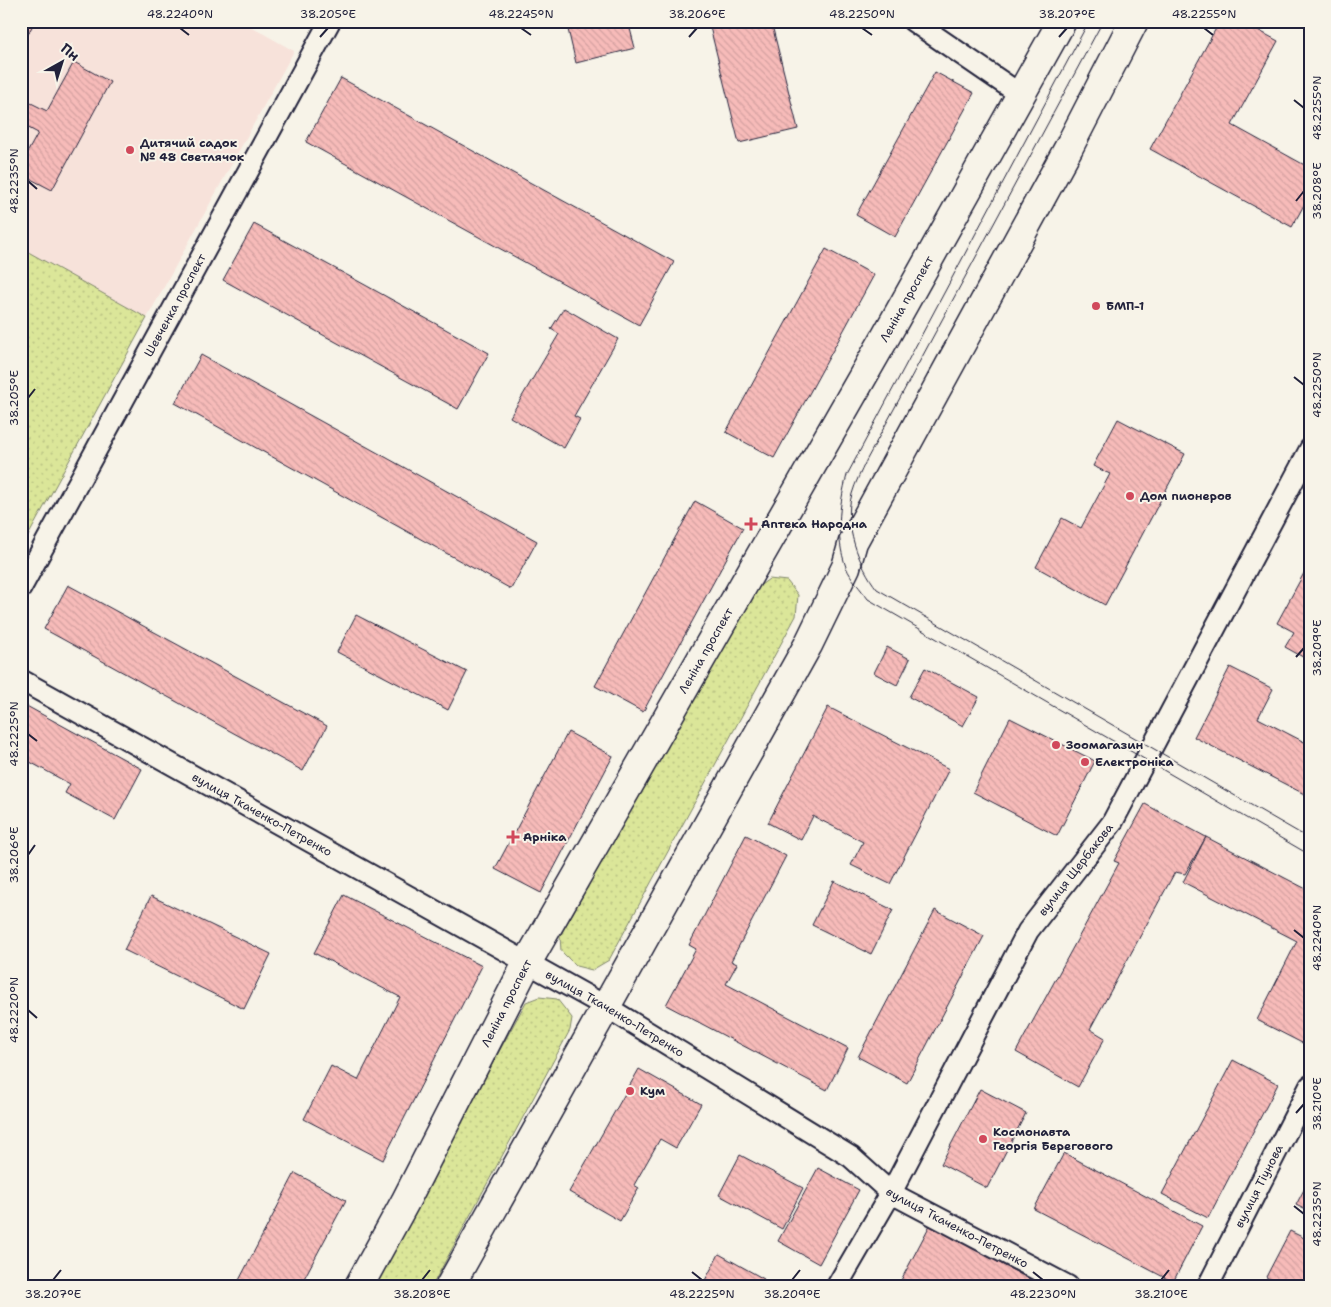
<svg xmlns="http://www.w3.org/2000/svg" width="1331" height="1307" font-family="'Shantell Sans',sans-serif">
<defs>
<pattern id="grass-dots" width="8" height="8" patternUnits="userSpaceOnUse" patternTransform="scale(1.25)"><rect width="8" height="8" fill="#dbe699"/><path d="M2 2h.1M6 6h.1" fill="none" stroke="#bcc585" stroke-width="1.8" stroke-linecap="round"/></pattern>
<pattern id="building-back-hatch" width="6" height="6" patternUnits="userSpaceOnUse" patternTransform="scale(1.25)"><rect width="6" height="6" fill="#f7bbb9"/><path d="M-1 5l2 2M0 0l6 6M5-1l2 2" fill="none" stroke="#d3a0a0"/></pattern>
</defs>
<rect width="100%" height="100%" fill="#f7f3e8"/>
<filter id="ink" filterUnits="userSpaceOnUse"><feTurbulence type="fractalNoise" baseFrequency=".02" numOctaves="2"/><feDisplacementMap in="SourceGraphic" scale="10" xChannelSelector="R" yChannelSelector="G"/><feConvolveMatrix kernelMatrix="1 2 1 2 8 2 1 2 1" color-interpolation-filters="sRGB"/></filter>
<g filter="url(#ink)">
<polygon fill="#f7e2da" points="21,21 241,21 294,51 147,318 21,248"/>
<g fill="url(#grass-dots)" stroke="#7e846a">
<polygon points="21,248 147,318 21,549"/>
<polygon points="769,579 787,581 798,595 796,616 609,960 592,970 576,966 561,951 560,936 754,590"/>
<polygon points="539,997 557,999 572,1018 570,1030 432,1286 371,1286 526,1002"/>
</g>
<g fill="url(#building-back-hatch)" stroke="#22223b">
<polygon points="21,21 35,21 21,47"/>
<polygon points="566,21 628,21 635,48 576,63"/>
<polygon points="732,21 771,21 798,129 739,143 710,27"/>
<polygon points="1220,21 1241,21 1278,41 1232,125 1310,168 1310,194 1292,227 1150,149"/>
<polygon points="74,62 110,82 52,190 21,174 21,164 38,133 21,124 21,98 47,111"/>
<polygon points="935,72 974,93 895,237 856,215"/>
<polygon points="341,78 674,262 639,325 306,142"/>
<polygon points="254,224 489,353 458,409 223,280"/>
<polygon points="826,249 874,275 774,458 726,432"/>
<polygon points="564,308 618,339 574,416 580,419 564,448 510,417 559,334 551,329"/>
<polygon points="201,355 537,541 511,589 175,403"/>
<polygon points="1118,419 1185,454 1105,605 1036,567 1062,518 1081,528 1110,474 1093,466"/>
<polygon points="695,501 743,528 643,712 595,686"/>
<polygon points="1310,562 1310,661 1285,647 1294,632 1277,623"/>
<polygon points="68,585 327,726 303,771 44,629"/>
<polygon points="356,615 467,672 448,710 337,652"/>
<polygon points="887,647 910,659 897,685 874,673"/>
<polygon points="1230,667 1273,689 1258,718 1310,745 1310,797 1194,737"/>
<polygon points="925,668 979,697 963,726 909,697"/>
<polygon points="21,703 142,769 115,820 65,793 70,784 30,762 21,778"/>
<polygon points="828,707 949,769 890,884 851,865 863,842 813,816 801,840 768,823"/>
<polygon points="1010,718 1095,761 1057,836 973,792"/>
<polygon points="568,732 613,756 541,893 495,869"/>
<polygon points="1145,804 1206,837 1185,874 1175,872 1090,1029 1105,1038 1078,1087 1016,1052 1119,863 1114,861"/>
<polygon points="746,835 786,856 731,961 737,964 726,984 848,1048 827,1090 666,1005 696,949 689,945"/>
<polygon points="1206,837 1310,891 1310,1027 1302,1043 1257,1020 1297,941 1183,882"/>
<polygon points="834,881 893,910 871,954 812,925"/>
<polygon points="344,895 482,966 383,1160 304,1119 331,1066 358,1080 400,997 314,953"/>
<polygon points="151,896 271,954 244,1009 124,950"/>
<polygon points="935,910 984,936 907,1083 858,1057"/>
<polygon points="1233,1060 1278,1084 1208,1218 1162,1194"/>
<polygon points="639,1069 701,1104 676,1148 660,1139 634,1185 639,1188 620,1221 569,1192"/>
<polygon points="980,1089 1026,1113 987,1188 941,1164"/>
<polygon points="1064,1153 1202,1226 1173,1282 1034,1209"/>
<polygon points="740,1155 803,1188 782,1229 719,1195"/>
<polygon points="818,1168 859,1190 819,1264 778,1241"/>
<polygon points="295,1173 346,1200 300,1286 236,1286"/>
<polygon points="1310,1178 1310,1212 1296,1205"/>
<polygon points="930,1225 1042,1286 898,1286"/>
<polygon points="1290,1231 1310,1241 1310,1286 1283,1286 1266,1277"/>
<polygon points="719,1254 764,1279 760,1286 702,1286"/>
</g>
<g fill="none" stroke-linecap="round" stroke-linejoin="round">
<g stroke="#22223b" stroke-width="24">
<g id="street">
<polyline points="913,21 1021,95"/>
<path id="s1" d="M21,588L330,21"/>
<path id="s2" d="M21,680L605,1006L851,1157L891,1193L1068,1286"/>
<path id="s3" d="M837,1286L891,1193L1028,931L1112,823L1310,449"/>
<path id="s4" d="M1208,1286L1310,1086"/>
</g>
</g>
<g stroke="#22223b" stroke-width="31">
<g id="secondary">
<path id="s5" d="M359,1286L405,1202L527,963L886,336L1062,21"/>
<polyline points="450,1286 808,645 846,567 853,542 1069,147 1134,21"/>
</g>
</g>
<use href="#street" stroke="#f7f3e8" stroke-width="20"/>
<use href="#secondary" stroke="#f7f3e8" stroke-width="28"/>
<g stroke="#22223b" stroke-width="1">
<path d="M1089,21L847,475C839,505 835,537 846,567C851,579 861,589 868,599L1310,855"/>
<path d="M1103,21L866,461C861,472 855,483 852,494C843,524 859,566 877,589L1310,839"/>
</g>
</g>
</g>
<path fill="none" stroke="#22223b" stroke-width="2" d="M180,28L189,35M521,28L531,35M862,28L872,35M1204,28L1213,35M320,37L328,28M689,37L697,28M1059,37L1067,28M1294,100L1304,108M28,181L37,189M1296,201L1304,191M1294,377L1304,385M28,398L35,389M1296,657L1304,648M28,734L37,741M28,855L35,845M1294,930L1304,938M28,1010L37,1018M1296,1113L1304,1104M1294,1206L1304,1214M692,1272L702,1280M1033,1272L1043,1280M53,1280L61,1270M422,1280L430,1270M792,1280L800,1270M1161,1280L1169,1270"/>
<g fill="#d1495b" stroke="#f7f3e8" stroke-width="2">
<circle cx="130" cy="150" r="5"/>
<circle cx="1096" cy="306" r="5"/>
<circle cx="1130" cy="496" r="5"/>
<path d="M748.5 516.5h5v5h5v5h-5v5h-5v-5h-5v-5h5z"/>
<circle cx="1056" cy="745" r="5"/>
<circle cx="1085" cy="762" r="5"/>
<path d="M510.5 829.5h5v5h5v5h-5v5h-5v-5h-5v-5h5z"/>
<circle cx="630" cy="1091" r="5"/>
<circle cx="983" cy="1139" r="5"/>
</g>
<g text-anchor="middle" stroke-width="4" stroke-linejoin="round" paint-order="stroke">
<g font-size="12" font-weight="bold" fill="#22223b" stroke="#f7f3e8" text-anchor="start">
<text x="140" y="147">Дитячий садок<tspan x="140" dy="14">№ 48 Светлячок</tspan></text>
<text x="1106" y="310">БМП-1</text>
<text x="1140" y="500">Дом пионеров</text>
<text x="761" y="528">Аптека Народна</text>
<text x="1066" y="749">Зоомагазин</text>
<text x="1095" y="766">Електроніка</text>
<text x="523" y="841">Арніка</text>
<text x="640" y="1095">Кум</text>
<text x="993" y="1136">Космонавта<tspan x="993" dy="14">Георгія Берегового</tspan></text>
</g>
<g font-size="12" fill="#22223b" stroke="#f7f3e8">
<text dy="4" stroke="none"><textPath href="#s5" startOffset="1129">Леніна проспект</textPath></text>
<text dy="4" stroke="none"><textPath href="#s1" startOffset="322">Шевченка проспект</textPath></text>
<text dy="4" stroke="none"><textPath href="#s5" startOffset="724">Леніна проспект</textPath></text>
<text dy="4" stroke="none"><textPath href="#s2" startOffset="276">вулиця Ткаченко-Петренко</textPath></text>
<text dy="4" stroke="none"><textPath href="#s3" startOffset="481">вулиця Щербакова</textPath></text>
<text dy="4" stroke="none"><textPath href="#s5" startOffset="319">Леніна проспект</textPath></text>
<text dy="4" stroke="none"><textPath href="#s2" startOffset="681">вулиця Ткаченко-Петренко</textPath></text>
<text dy="4" stroke="none"><textPath href="#s4" startOffset="112">вулиця Тіунова</textPath></text>
<text dy="4" stroke="none"><textPath href="#s2" startOffset="1086">вулиця Ткаченко-Петренко</textPath></text>
</g>
</g>
<rect width="1331" height="1307" fill="none" stroke="#f7f3e8" stroke-width="55"/>
<g transform="translate(62 62) rotate(39)" stroke="#f7f3e8" stroke-width="4" paint-order="stroke">
<path d="M0-4L9 19L0 12L-9 19Z" fill="#22223b"/>
<text y="-8" font-size="14" font-weight="bold" text-anchor="middle" fill="#22223b">Пн</text>
</g>
<rect x="28" y="28" width="1276" height="1252" fill="none" stroke="#22223b" stroke-width="2"/>
<g font-size="12" text-anchor="middle" fill="#22223b">
<text x="180" y="18">48.2240°N</text>
<text x="328" y="18">38.205°E</text>
<text x="521" y="18">48.2245°N</text>
<text x="697" y="18">38.206°E</text>
<text x="862" y="18">48.2250°N</text>
<text x="1067" y="18">38.207°E</text>
<text x="1204" y="18">48.2255°N</text>
<text transform="translate(1317 108) rotate(-90)" y="4">48.2255°N</text>
<text transform="translate(14 181) rotate(-90)" y="4">48.2235°N</text>
<text transform="translate(1317 191) rotate(-90)" y="4">38.208°E</text>
<text transform="translate(1317 385) rotate(-90)" y="4">48.2250°N</text>
<text transform="translate(14 398) rotate(-90)" y="4">38.205°E</text>
<text transform="translate(1317 648) rotate(-90)" y="4">38.209°E</text>
<text transform="translate(14 734) rotate(-90)" y="4">48.2225°N</text>
<text transform="translate(14 855) rotate(-90)" y="4">38.206°E</text>
<text transform="translate(1317 938) rotate(-90)" y="4">48.2240°N</text>
<text transform="translate(14 1010) rotate(-90)" y="4">48.2220°N</text>
<text transform="translate(1317 1104) rotate(-90)" y="4">38.210°E</text>
<text transform="translate(1317 1214) rotate(-90)" y="4">48.2235°N</text>
<text x="53" y="1298">38.207°E</text>
<text x="422" y="1298">38.208°E</text>
<text x="702" y="1298">48.2225°N</text>
<text x="792" y="1298">38.209°E</text>
<text x="1043" y="1298">48.2230°N</text>
<text x="1161" y="1298">38.210°E</text>
</g>
</svg>
